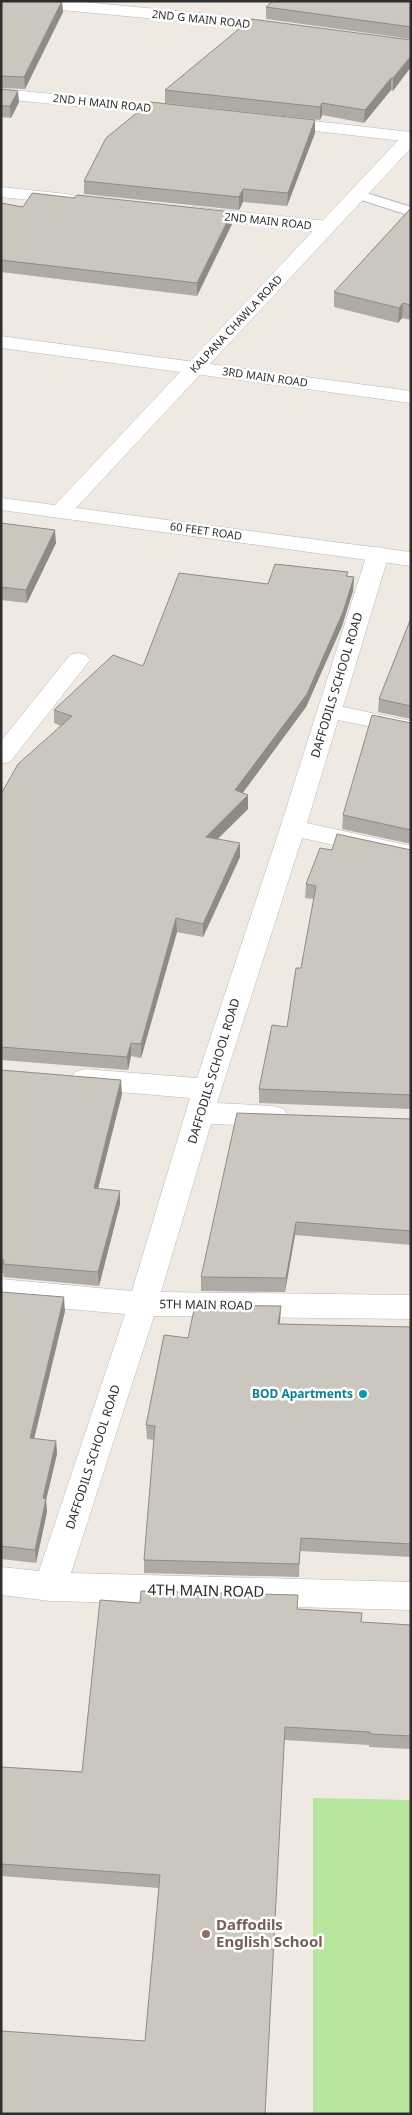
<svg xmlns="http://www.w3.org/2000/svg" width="412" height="2115" font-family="'Noto Sans',sans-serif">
<rect width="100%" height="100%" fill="#efe9e1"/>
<polygon fill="#b6e59e" points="313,1798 411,1800 411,2114 313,2114"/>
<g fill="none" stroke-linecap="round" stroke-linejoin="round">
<g stroke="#b4b7c1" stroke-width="2">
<polygon id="service" points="357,190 411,207 411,216 352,197 350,194 352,191"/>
</g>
<g stroke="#b4b7c1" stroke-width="1">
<g id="minor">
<polygon points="12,1 73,1 209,14 283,24 289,26 291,29 289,32 283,34 209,24 20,6 14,4"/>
<polygon points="1,89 180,106 186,107 189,111 186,115 180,116 1,99"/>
<polygon points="278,117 411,132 411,142 272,126 269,122 272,118"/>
<polygon points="1,187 67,194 73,195 76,199 73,203 67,204 1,197"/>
<polygon points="194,207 327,221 334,223 336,227 334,231 327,233 188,217 185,213 188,209"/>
<polygon points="1,336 411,391 411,403 1,348"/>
<polygon points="378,547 386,549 389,554 343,707 411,721 411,735 338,720 307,823 411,846 411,862 302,838 217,1103 274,1106 284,1109 288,1116 284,1123 274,1126 211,1124 161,1292 411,1295 411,1319 154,1316 71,1573 411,1582 411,1610 50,1601 1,1595 1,1567 39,1571 125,1314 1,1303 1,1279 132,1291 190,1098 85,1089 75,1086 71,1079 75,1072 85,1069 197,1078 280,828 367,554 370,549"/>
<polygon points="78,653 86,655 90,660 10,762 1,764 1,741 70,655"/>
</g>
</g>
<g stroke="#b4b7c1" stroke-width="1">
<polygon id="tertiary" points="411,132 411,148 76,508 411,552 411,566 1,510 1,498 55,505 405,133"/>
</g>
<use href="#service" fill="#fff" fill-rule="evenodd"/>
<use href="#minor" fill="#fff" fill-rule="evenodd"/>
<use href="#tertiary" fill="#fff" fill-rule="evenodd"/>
</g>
<g fill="#afaba4">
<polygon points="1,1 62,1 63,12 25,89 1,88"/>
<polygon points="411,1 411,39 266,19 266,7"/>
<polygon points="411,40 393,91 391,90 364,123 322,115 320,120 165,103 165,90"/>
<polygon points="1,89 19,102 11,118 1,117"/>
<polygon points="315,120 315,133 287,206 243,202 239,210 84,194 84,181"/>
<polygon points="1,203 23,207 232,224 197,296 1,272"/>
<polygon points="411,208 411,320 402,318 398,323 334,307 334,292"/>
<polygon points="1,523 56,543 27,603 1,600"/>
<polygon points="348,572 347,576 354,577 353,591 342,626 306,707 243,793 248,795 248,809 218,839 240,857 203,937 177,932 141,1058 131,1056 128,1070 1,1060 1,794 61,726 54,723 54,710 143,666 268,584"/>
<polygon points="411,618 411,719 378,712 379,699"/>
<polygon points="411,723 411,844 342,829 343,815"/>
<polygon points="332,850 411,850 411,1109 259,1103 259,1089 287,1027 301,968 314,899 305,898 306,884"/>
<polygon points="1,1070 122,1094 98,1188 120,1204 99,1286 4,1277 3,1273 1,1273"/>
<polygon points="411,1119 411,1245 295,1235 285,1292 201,1291 201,1277"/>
<polygon points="1,1292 65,1311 34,1439 56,1441 57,1454 46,1500 47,1512 36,1563 1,1559"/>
<polygon points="281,1306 280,1324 411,1327 411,1557 300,1551 299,1577 144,1573 144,1560 154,1440 147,1439 146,1425 188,1338"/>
<polygon points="140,1603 297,1609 361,1622 411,1625 411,1749 369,1747 369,1745 284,1740 145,2041 159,1888 1,1876 1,1767 82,1772"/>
</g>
<g fill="#8e8b86">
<polygon points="62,1 63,12 25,89 24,77"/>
<polygon points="411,56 411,67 393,91 393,78"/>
<polygon points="391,78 391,90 364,123 365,110"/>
<polygon points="18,91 19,102 11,118 10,106"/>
<polygon points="322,103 322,115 320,120 320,107"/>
<polygon points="315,120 315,133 287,206 288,193"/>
<polygon points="243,189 243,202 239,210 239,197"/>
<polygon points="232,212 232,224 197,296 197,283"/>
<polygon points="403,303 402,318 398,323 399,308"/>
<polygon points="55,530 56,543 27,603 26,590"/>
<polygon points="354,577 353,591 342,626 306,707 235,803 235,790"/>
<polygon points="248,795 248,809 206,850 206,837"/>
<polygon points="240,843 240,857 203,937 203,924"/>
<polygon points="176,918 177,932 141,1058 141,1044"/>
<polygon points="131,1043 131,1056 128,1070 127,1057"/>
<polygon points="121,1080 122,1094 95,1201 94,1188"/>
<polygon points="120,1191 120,1204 99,1286 98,1272"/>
<polygon points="296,1222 295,1235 285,1292 286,1278"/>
<polygon points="64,1297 65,1311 31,1451 30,1438"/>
<polygon points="281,1306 280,1319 277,1338 278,1324"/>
<polygon points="56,1441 57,1454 46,1500 47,1512 36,1563 35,1550 43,1498"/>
</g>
<g fill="#cbc7bf" stroke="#8e8b86">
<polygon points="1,1 62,1 24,77 1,76"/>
<polygon points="273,1 411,1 411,27 266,7"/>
<polygon points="251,19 411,40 411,56 393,78 391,78 365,110 322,103 320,107 165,90"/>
<polygon points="1,89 18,91 10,106 1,106"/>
<polygon points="150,102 315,120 288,193 243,189 239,197 84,181 106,138"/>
<polygon points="32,193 75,198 77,195 232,212 197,283 1,260 1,203 23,207"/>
<polygon points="411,208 411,305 403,303 399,308 334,292"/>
<polygon points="1,523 55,530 26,590 1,587"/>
<polygon points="275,564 348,572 346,576 354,577 343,612 307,694 235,790 248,795 206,837 240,843 203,924 176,918 141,1044 131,1043 127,1057 1,1047 1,794 18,764 72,716 54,710 113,655 143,666 179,573 268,584"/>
<polygon points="411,618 411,706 379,699"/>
<polygon points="372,715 411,723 411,830 343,815"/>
<polygon points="337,834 411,850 411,1095 259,1089 272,1025 287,1027 296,968 301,968 316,886 306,884 320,848 332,850"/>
<polygon points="1,1070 121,1080 94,1188 120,1191 98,1272 3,1264 4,1260 1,1260"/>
<polygon points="237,1113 411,1119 411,1231 296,1222 286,1278 201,1277"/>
<polygon points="1,1292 64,1297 30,1438 56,1441 43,1498 46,1499 35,1550 1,1546"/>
<polygon points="195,1305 281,1306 278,1324 411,1327 411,1544 301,1538 299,1564 144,1560 155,1426 146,1425 164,1335 188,1338"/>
<polygon points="141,1591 298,1595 297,1609 362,1613 361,1622 411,1625 411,1736 370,1734 370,1732 285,1727 265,2114 1,2114 1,2031 145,2041 160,1875 1,1864 1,1767 82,1772 100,1600 140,1603"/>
</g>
<circle fill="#0f9aa8" stroke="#fff" stroke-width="2" cx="363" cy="1394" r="5"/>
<circle fill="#8d6e63" stroke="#fff" stroke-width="2" cx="206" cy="1934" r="5"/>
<g text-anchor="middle" stroke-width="5" stroke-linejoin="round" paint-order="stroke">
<g font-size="11" fill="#2e2e2e" stroke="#fff">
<text transform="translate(201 19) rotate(6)" y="4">2ND G MAIN ROAD</text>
<text transform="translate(102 103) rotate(6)" y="4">2ND H MAIN ROAD</text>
<text transform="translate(268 221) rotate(6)" y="4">2ND MAIN ROAD</text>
<text transform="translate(236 324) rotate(-47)" y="4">KALPANA CHAWLA ROAD</text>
<text transform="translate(265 377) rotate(8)" y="4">3RD MAIN ROAD</text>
<text transform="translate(206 531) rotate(8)" y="4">60 FEET ROAD</text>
</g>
<g font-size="12" fill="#2e2e2e" stroke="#fff">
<text transform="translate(337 685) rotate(-73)" y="4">DAFFODILS SCHOOL ROAD</text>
<text transform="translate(214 1071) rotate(-73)" y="4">DAFFODILS SCHOOL ROAD</text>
<text transform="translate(206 1305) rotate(1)" y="4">5TH MAIN ROAD</text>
<text transform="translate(93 1457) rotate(-72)" y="4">DAFFODILS SCHOOL ROAD</text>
</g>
<g font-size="12" font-weight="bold" fill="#0d838f" stroke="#fff" text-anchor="end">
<text x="353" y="1398">BOD Apartments</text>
</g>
<g font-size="15" fill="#2e2e2e" stroke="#fff">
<text transform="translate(206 1591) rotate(1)" y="5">4TH MAIN ROAD</text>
</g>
<g font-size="15" font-weight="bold" fill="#785e54" stroke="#fff" text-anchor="start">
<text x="216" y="1930">Daffodils<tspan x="216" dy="17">English School</tspan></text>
</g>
</g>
<rect width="412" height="2115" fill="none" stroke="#2e2e2e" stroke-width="5"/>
</svg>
